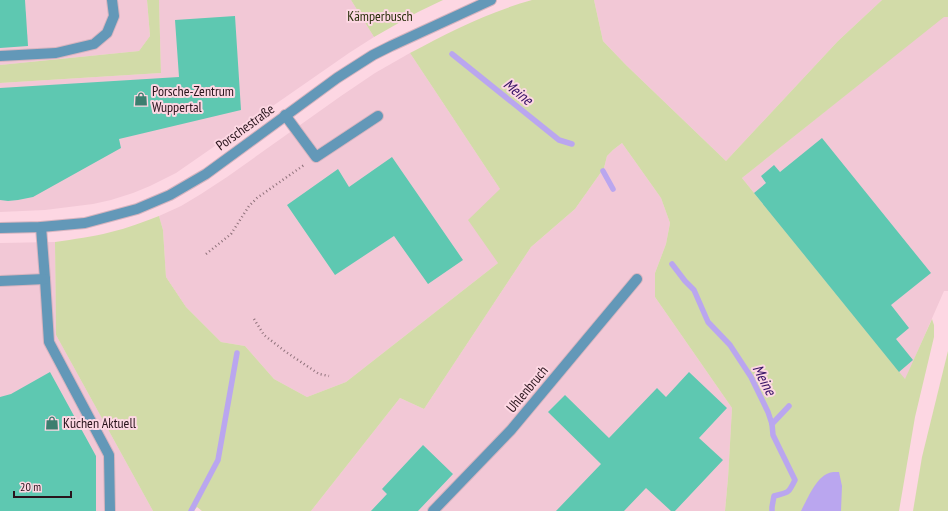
<svg xmlns="http://www.w3.org/2000/svg" width="948" height="511" font-family="'PT Sans Narrow',sans-serif">
<rect width="100%" height="100%" fill="#fdd7e3"/>
<g fill="#f2c8d6">
<polygon points="0,0 147,0 150,36 139,51 0,65"/>
<polygon points="159,0 351,0 374,37 349,53 176,173 150,186 133,193 111,200 93,204 45,210 0,212 0,83 161,73"/>
<polygon points="594,0 882,0 838,41 726,161 626,65 603,41"/>
<polygon points="944,16 948,17 948,291 944,291 905,380 742,178"/>
<polygon points="410,53 500,189 498,263 346,382 307,397 274,379 245,346 221,342 186,307 166,277 163,230 159,216 181,206 201,194 227,177 341,96 375,73"/>
<polygon points="622,143 661,198 670,223 666,244 655,273 655,297 732,408 728,478 725,511 311,511 400,398 424,409 531,247 575,209 604,168 607,156 613,150"/>
<polygon points="55,242 56,335 153,511 0,511 0,243"/>
</g>
<g fill="#d2dba8">
<polygon points="147,0 159,0 161,73 0,83 0,65 139,51 150,36"/>
<polygon points="351,0 443,0 418,12 374,37"/>
<path d="M532,0H594L603,41L626,65L726,161L838,41L882,0H948V17H944L742,178L905,379L932,319L934,325V337L915,417L899,511H725L728,478L732,408L655,297V273L666,244L670,223L661,198L622,143L613,150L607,156L604,168L575,209L531,247L424,409L400,398L311,511H202L197,507L194,511H153L56,335L55,242C74,239 93,237 111,232C128,228 143,222 159,216L163,230L166,277L186,307L221,342L245,346L274,379L307,397L346,382L498,263L468,220L500,189L410,53C449,32 489,12 532,0Z"/>
<polygon points="948,351 948,511 913,511 922,457"/>
</g>
<path fill="#baa6ef" d="M835,472H839L842,486L841,511H801C807,500 816,477 829,473C831,472 833,472 835,472Z"/>
<g fill="none" stroke-linecap="round" stroke-linejoin="round">
<g stroke="#baa6ef" stroke-width="5.5">
<polyline points="452,54 559,140 572,144"/>
<polyline points="603,171 613,189"/>
<path d="M672,264L685,281L694,290L708,322L730,345L751,377L768,412L772,424L773,435L795,480C788,494 789,492 774,496L772,507V511"/>
<polyline points="772,424 789,406"/>
<polyline points="191,511 218,460 237,353"/>
</g>
</g>
<g fill="#5ec8b1">
<polygon points="0,0 25,0 28,46 0,48"/>
<polygon points="235,16 241,110 119,139 121,148 33,197 18,200 8,201 0,200 0,88 179,77 175,20"/>
<polygon points="822,138 931,273 891,305 909,328 896,339 913,360 899,372 754,193 766,183 761,176 774,165 780,172"/>
<polygon points="392,157 463,260 428,284 394,236 335,275 287,205 338,169 349,187"/>
<polygon points="50,372 96,456 96,511 0,511 0,397 11,394"/>
<polygon points="689,372 727,408 699,438 723,460 675,511 671,511 646,488 624,511 556,511 601,464 548,412 565,395 609,438 657,388 666,397"/>
<polygon points="423,445 453,474 418,511 371,511 387,494 382,489"/>
</g>
<g fill="none" stroke-linecap="round" stroke-linejoin="round">
<g stroke="#d7b4bf" stroke-width="12">
<g id="minor">
<polyline points="0,56 56,53 94,44 107,33 114,16 112,0"/>
<polyline points="285,115 316,157 378,116"/>
<polyline points="41,227 45,279 49,342 109,455 110,511"/>
<polyline points="0,228 41,227 85,223 137,209 170,195 206,174 337,78 373,55 391,46 491,0"/>
<polyline points="0,281 45,279"/>
<polyline points="433,511 511,430 637,279"/>
</g>
</g>
<g stroke="#8e717a" stroke-width="2.5" stroke-dasharray="1 3" stroke-linecap="butt">
<polyline points="206,254 231,234 249,206 257,198 304,165"/>
<polyline points="254,319 264,335 286,352 319,374 329,376"/>
</g>
<use href="#minor" stroke="#6398b8" stroke-width="10"/>
</g>
<defs>
<g id="shop-bare" transform="scale(1.08)"><path d="M-5-2.5h2.3a2.7 3.5 0 0 1 5.4 0H5L5.5 6h-11ZM-1.5-2.5h3a1.5 2.3 0 0 0-3 0Z" fill="#3c7e6f" stroke="#fdd7e3" stroke-width="2.5" paint-order="stroke"/></g>
</defs>
<g fill-rule="evenodd">
<use href="#shop-bare" x="141" y="99"/>
<use href="#shop-bare" x="52" y="423"/>
</g>
<g text-anchor="middle" stroke-width="4" stroke-linejoin="round" paint-order="stroke">
<g font-size="14" fill="#2b300d" stroke="#fdd7e3">
<text x="380" y="21">Kämperbusch</text>
</g>
<g font-size="14" fill="#29141c" stroke="#fdd7e3" text-anchor="start">
<text x="152" y="96">Porsche-Zentrum<tspan x="152" dy="16">Wuppertal</tspan></text>
<text x="63" y="428">Küchen Aktuell</text>
</g>
<g font-size="14" fill="#29141c" stroke="#fdd7e3">
<text transform="translate(245 127) rotate(-36)" y="5">Porschestraße</text>
<text transform="translate(527 389) rotate(-50)" y="5">Uhlenbruch</text>
</g>
<g font-size="15" font-style="italic" fill="#361165" stroke="#fdd7e3">
<text transform="translate(518 92) rotate(39)" y="5">Meine</text>
<text transform="translate(764 380) rotate(62)" y="5">Meine</text>
</g>
</g>
<path d="M14 491v6h57v-6" fill="none" stroke="#29141c" stroke-width="2"/>
<text x="20" y="491" font-size="12" fill="#29141c" stroke="#fdd7e3" stroke-width="3" paint-order="stroke">20 m</text>
</svg>
